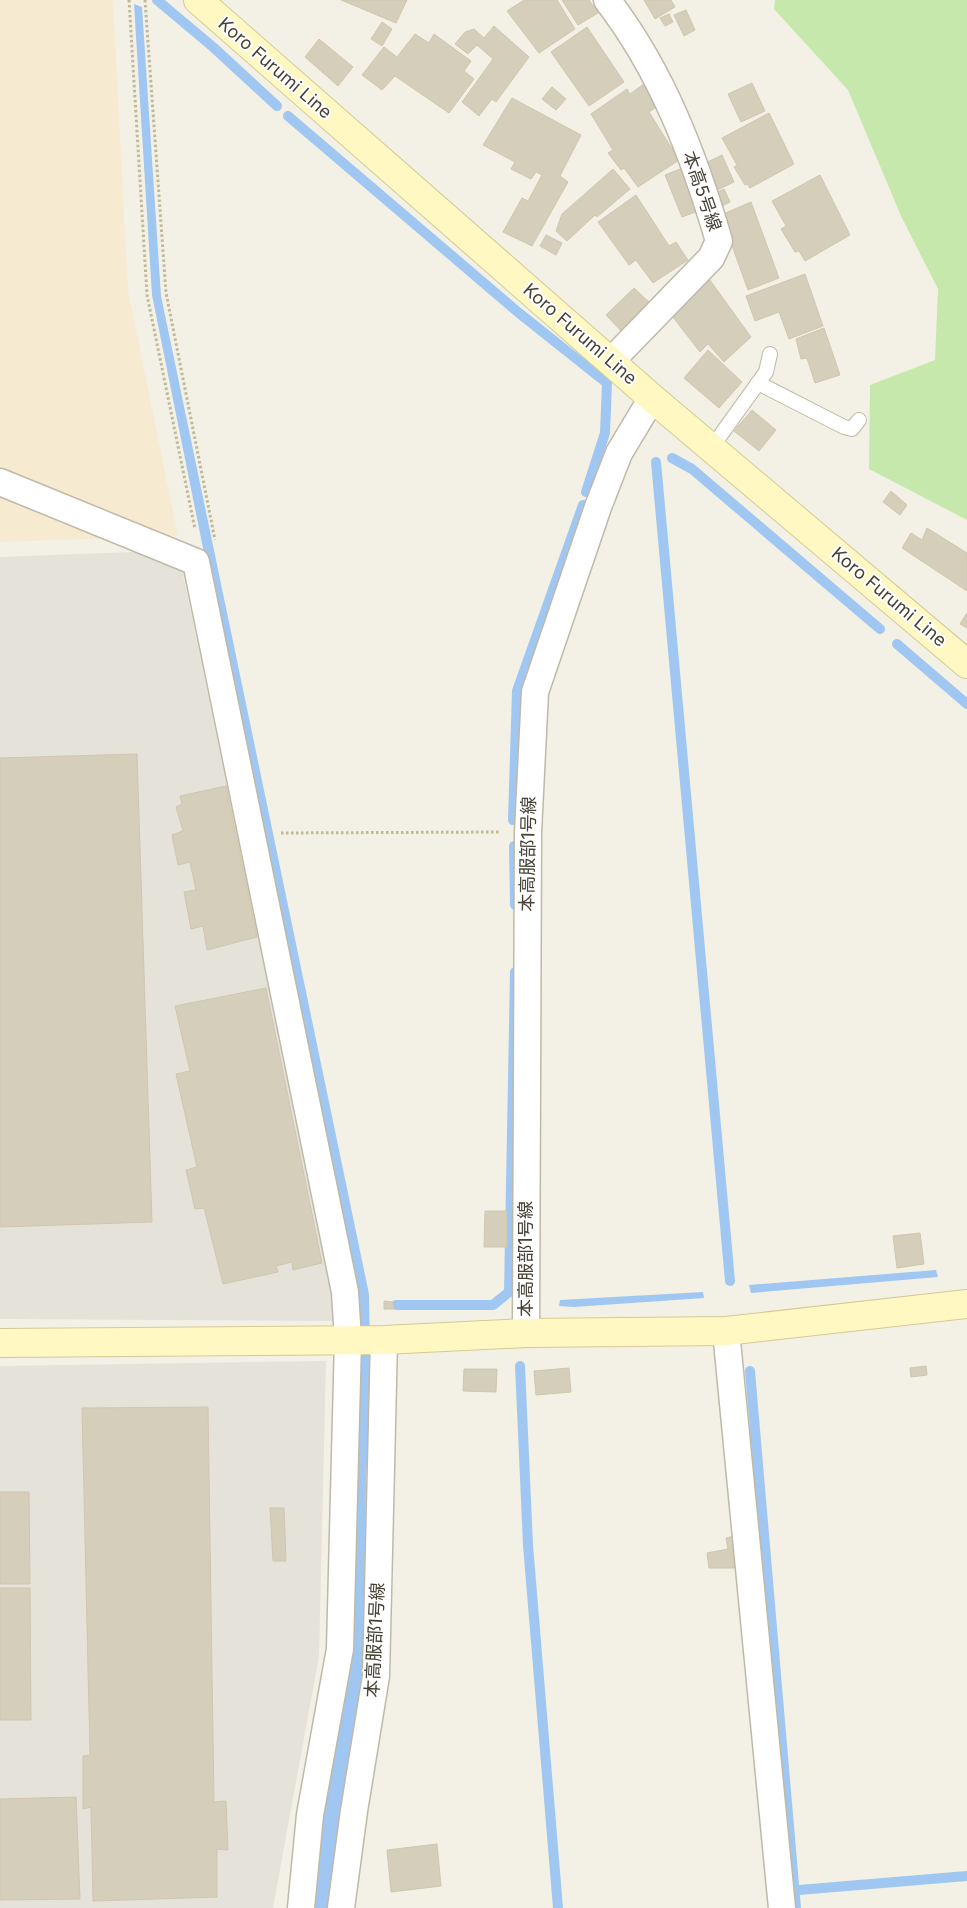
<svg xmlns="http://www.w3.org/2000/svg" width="967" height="1908" font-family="Inter,'Noto Sans JP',sans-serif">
<rect width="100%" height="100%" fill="#f3f1e5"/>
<polygon fill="#f6ead0" points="0,0 113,0 128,291 178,536 0,542"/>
<g fill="#e5e2da">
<polygon points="132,552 181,565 339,1321 0,1319 0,557"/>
<polygon points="326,1361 319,1656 273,1908 0,1908 0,1366"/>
</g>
<polygon fill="#c7e8ad" points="775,0 967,0 967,520 869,469 870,385 935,360 938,289 901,216 848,90 774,9"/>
<g fill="#a0c7f1">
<polygon points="134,4 142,7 161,296 369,1294 370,1354 375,1372 366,1476 365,1664 332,1908 312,1908 356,1358 209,578 152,295"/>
<polygon points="936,1270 938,1277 751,1293 749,1285"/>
<polygon points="703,1292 704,1298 574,1307 559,1306 560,1300"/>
</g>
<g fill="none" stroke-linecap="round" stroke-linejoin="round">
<g stroke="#a0c7f1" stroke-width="10">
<polyline points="157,0 213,47 277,106"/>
<polyline points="288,116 519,313 607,383 605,433 586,492"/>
<polyline points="672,458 692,469 880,629"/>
<polyline points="656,462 730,1281"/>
<polyline points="897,644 967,704"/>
<polyline points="513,820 517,691 583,505"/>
<polyline points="514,846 515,905"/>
<polyline points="396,1305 493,1305 509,1292 515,972"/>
<polyline points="520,1366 528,1545 558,1908"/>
<polyline points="750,1371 796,1908"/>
<polyline points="799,1890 967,1876"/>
</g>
</g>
<g fill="#d5cebb" stroke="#d0c6ae">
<polygon points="341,0 407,0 396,23"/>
<polygon points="524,0 557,0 575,29 539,53 507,11"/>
<polygon points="562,0 589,0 598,13 578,25"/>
<polygon points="644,0 671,0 675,7 655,19"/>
<polygon points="686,10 695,30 684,36 674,15"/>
<polygon points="669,14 673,22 665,26 660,18"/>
<polygon points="382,22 392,29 382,46 371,39"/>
<polygon points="494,26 529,57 496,102 492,99 479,116 462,102 493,59 477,45 468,54 455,44 465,32 474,29 484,38"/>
<polygon points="587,27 624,82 589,106 551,52"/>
<polygon points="415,34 429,43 434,34 471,61 464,71 474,79 449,113 395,76 382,90 362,75 384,47 397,57"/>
<polygon points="319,39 353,67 338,86 305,57"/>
<polygon points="648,81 662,103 649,112 679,160 638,187 624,168 621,170 608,153 613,150 591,114 627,89 630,94"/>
<polygon points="752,83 765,111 741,122 728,94"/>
<polygon points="552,87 566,99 556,110 542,99"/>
<polygon points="512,98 581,135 560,176 568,182 532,246 503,232 522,198 528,201 542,175 536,172 531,179 511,169 515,162 483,145"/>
<polygon points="769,113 794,164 750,188 747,184 745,185 734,167 737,165 722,138"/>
<polygon points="722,155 734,182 713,192 701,165"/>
<polygon points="685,167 701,210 682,217 665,175"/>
<polygon points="613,169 630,189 597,217 595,215 567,241 556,231 562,214"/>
<polygon points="820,175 850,235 805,261 799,251 795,252 781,229 786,226 772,201"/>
<polygon points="724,189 730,202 720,207 714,194"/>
<polygon points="636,195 669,246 676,242 688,260 653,283 636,260 629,265 598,222"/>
<polygon points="751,202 779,278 748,290 721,215"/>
<polygon points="546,235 562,243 556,255 540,246"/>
<polygon points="805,274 823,326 789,339 779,312 755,321 746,296"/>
<polygon points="707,276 751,337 724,362 708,344 700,352 669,312"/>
<polygon points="634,288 652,305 623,333 606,315"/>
<polygon points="824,328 840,375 815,383 807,358 801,359 796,339"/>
<polygon points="708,350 742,382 719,408 684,378"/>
<polygon points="752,410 776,430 759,451 734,431"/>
<polygon points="891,491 907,505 900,515 883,502"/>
<polygon points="927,528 967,553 967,591 902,548 911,533 922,540"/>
<polygon points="967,613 967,628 960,624"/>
<polygon points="137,754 152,1222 0,1227 0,758"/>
<polygon points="226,786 257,937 207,950 203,926 191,929 184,892 196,890 190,862 178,865 172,835 183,831 176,807 182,804 180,796"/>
<polygon points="266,988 322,1263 293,1270 292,1262 276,1266 278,1272 223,1284 204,1208 195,1209 186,1170 197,1167 176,1074 190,1071 175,1006"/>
<polygon points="485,1211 507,1211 507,1247 484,1247"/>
<polygon points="920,1233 924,1264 897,1268 893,1236"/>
<polygon points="384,1301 393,1302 394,1309 384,1309"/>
<polygon points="926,1366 927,1375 911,1377 910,1368"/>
<polygon points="569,1368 571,1392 536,1395 534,1371"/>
<polygon points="464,1369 497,1369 496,1392 463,1391"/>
<polygon points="208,1407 214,1802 226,1801 228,1850 217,1849 217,1897 93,1901 91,1807 83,1809 83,1756 90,1755 82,1408"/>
<polygon points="0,1492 29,1492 30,1584 0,1584"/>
<polygon points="270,1508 284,1508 286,1561 273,1561"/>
<polygon points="734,1536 737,1550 733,1551 736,1568 709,1568 707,1553 728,1549 726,1538"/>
<polygon points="0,1588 30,1588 31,1720 0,1720"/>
<polygon points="76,1797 80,1899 0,1900 0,1799"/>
<polygon points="437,1844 441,1886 391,1892 387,1850"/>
</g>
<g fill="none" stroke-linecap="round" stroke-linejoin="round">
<g stroke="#bfb9a8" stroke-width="16">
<g id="lane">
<polyline points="758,383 844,427 852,429 859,420"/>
<polyline points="712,447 766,372 770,354"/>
</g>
</g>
<g stroke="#bfb9a8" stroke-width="29">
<g id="street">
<path d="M607,0C662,71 694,156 719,241L711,258L611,361"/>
<polyline points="0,482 196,562 345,1292 348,1340 340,1649 310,1815 301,1908"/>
<polyline points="726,1331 782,1908"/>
<polyline points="526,1333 528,832 535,692 598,507 619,453 652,398"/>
<polyline points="341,1908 354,1811 376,1676 384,1340"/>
</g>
</g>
<g stroke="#d4ca94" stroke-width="30">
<g id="secondary">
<polyline points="198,0 652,398 967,664"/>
<polyline points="0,1343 384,1340 526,1333 726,1331 967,1304"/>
</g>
</g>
<g stroke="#c1b799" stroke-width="3" stroke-dasharray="2.5 2.5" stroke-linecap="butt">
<polyline points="129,0 147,295 195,529"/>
<polyline points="145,0 166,293 215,540"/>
<polyline points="281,833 500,832"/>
</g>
<use href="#lane" stroke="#fff" stroke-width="14"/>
<use href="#street" stroke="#fff" stroke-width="26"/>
<use href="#secondary" stroke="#fff8c3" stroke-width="28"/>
</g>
<g text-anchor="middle" stroke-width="4" stroke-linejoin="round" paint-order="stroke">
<g font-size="18" fill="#464135" stroke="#fff">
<text transform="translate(275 68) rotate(41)" y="6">Koro Furumi Line</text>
<text transform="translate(702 191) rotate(71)" y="6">本高5号線</text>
<text transform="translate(580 334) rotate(41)" y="6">Koro Furumi Line</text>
<text transform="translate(889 597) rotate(40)" y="6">Koro Furumi Line</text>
<text transform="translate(528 854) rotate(-89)" y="6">本高服部1号線</text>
<text transform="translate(526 1259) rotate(-90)" y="6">本高服部1号線</text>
<text transform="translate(375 1640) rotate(-87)" y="6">本高服部1号線</text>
</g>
</g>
</svg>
